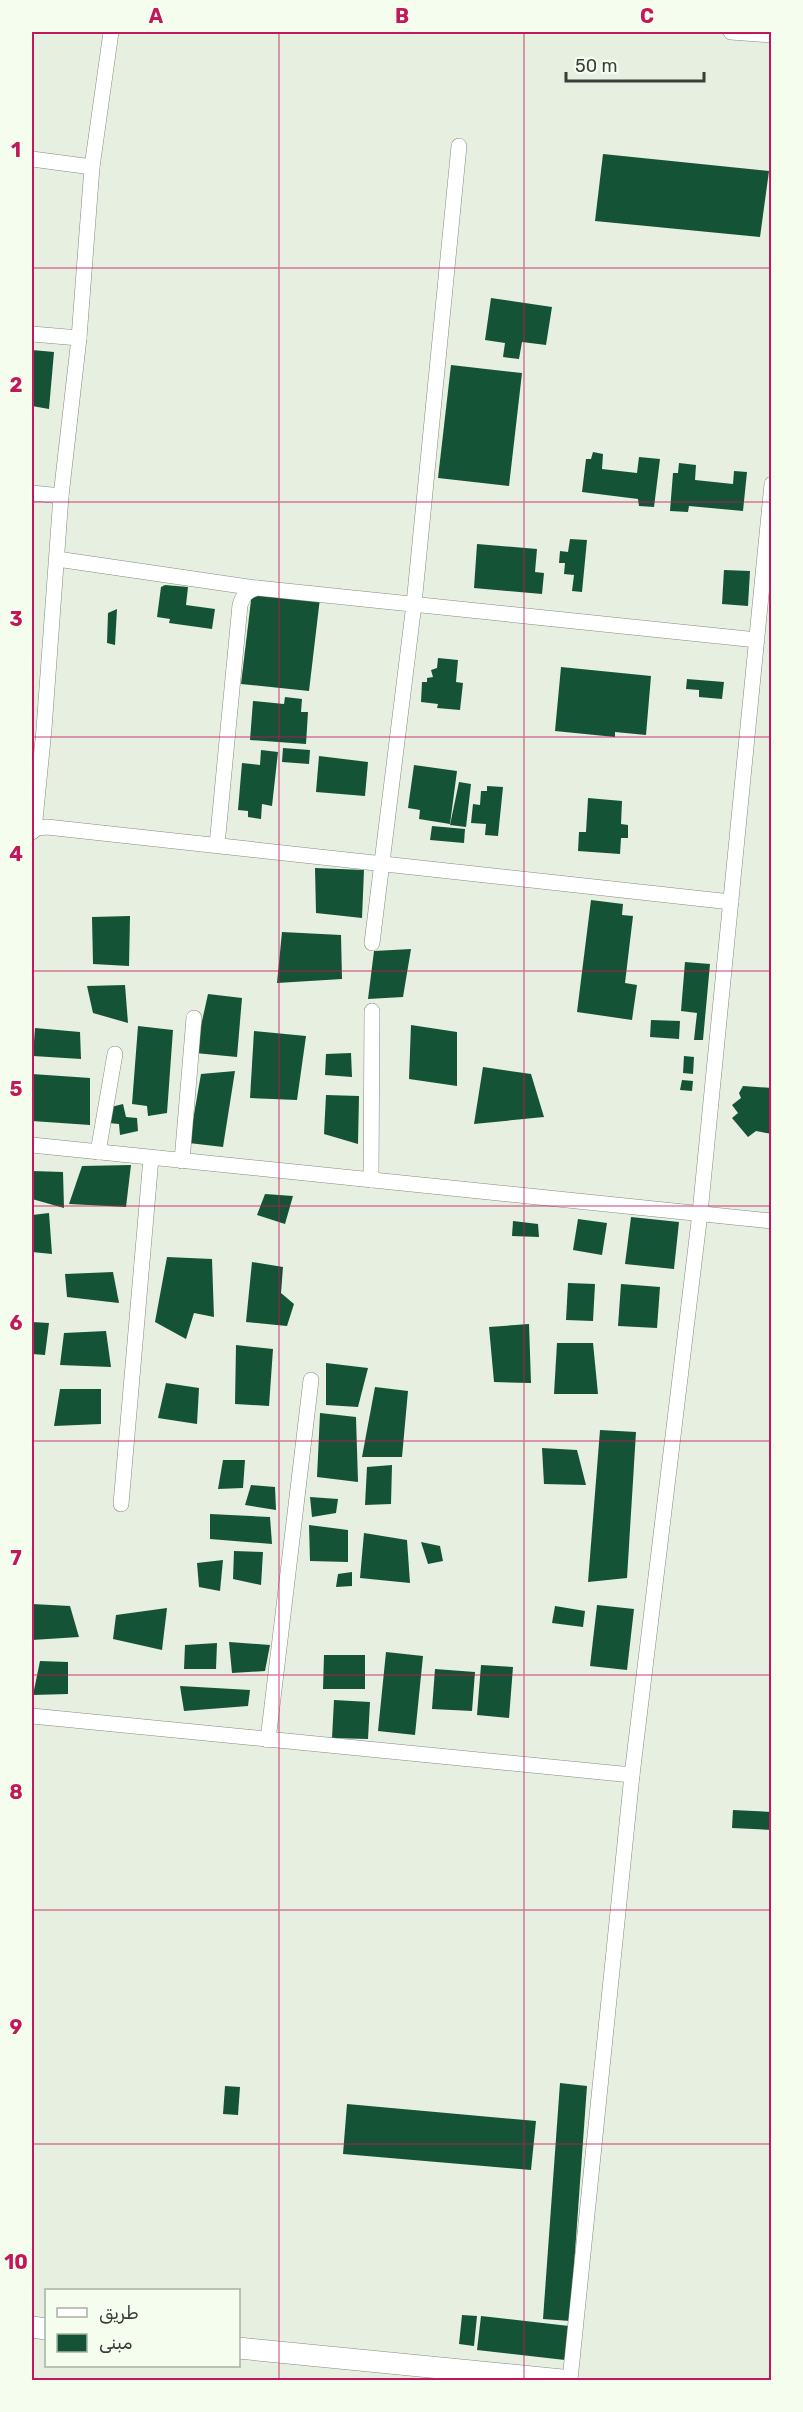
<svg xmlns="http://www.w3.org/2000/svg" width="803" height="2412" font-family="Rubik,'Noto Naskh Arabic',sans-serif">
<rect width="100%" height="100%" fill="#e7efe1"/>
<g fill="#155337">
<polygon points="603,154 769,171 760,237 595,221"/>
<polygon points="491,298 552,307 546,345 522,342 519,359 503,357 505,343 485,340"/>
<polygon points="32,350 54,352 49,409 32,406"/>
<polygon points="451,365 522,373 509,486 438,478"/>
<polygon points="593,452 603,454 602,469 637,473 639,457 660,459 654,507 639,506 638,499 582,492 586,459 591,459"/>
<polygon points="679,463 696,465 695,480 733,484 734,471 747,472 743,511 689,506 688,512 670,511 673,473 678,473"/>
<polygon points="570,539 587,540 582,592 572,591 574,575 564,574 565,563 559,563 560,551 568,552"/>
<polygon points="477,544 537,549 535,572 544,573 542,594 474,588"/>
<polygon points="724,570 750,571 748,606 722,604"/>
<polygon points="165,585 188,587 186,605 215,609 212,629 169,623 170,619 157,617 161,587"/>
<polygon points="252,592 320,598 309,691 241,684"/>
<polygon points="117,609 115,645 107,643 108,613"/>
<polygon points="438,658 458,660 456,682 463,683 460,710 437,708 438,704 421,702 422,682 427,682 427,678 433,677 431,670 437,668"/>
<polygon points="561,667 651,676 646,735 615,732 615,737 555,731"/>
<polygon points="687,679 724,682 722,699 699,697 699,690 686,689"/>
<polygon points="285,697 302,699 301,712 308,712 306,744 250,740 253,701 284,704"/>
<polygon points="283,748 310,750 309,764 282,762"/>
<polygon points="261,750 278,752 272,806 262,804 261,819 248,817 248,811 238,810 242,763 260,765"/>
<polygon points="319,756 368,762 365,796 316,792"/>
<polygon points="414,765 457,771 450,824 419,819 420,810 408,808"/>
<polygon points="459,782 471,784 466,827 450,825"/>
<polygon points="487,786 503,787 498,836 485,835 486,824 471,823 473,804 480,805 481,791 487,791"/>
<polygon points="588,798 622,801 621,824 628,825 628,838 621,838 620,854 578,851 579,832 586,832"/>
<polygon points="432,826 465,829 464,843 430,840"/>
<polygon points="315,868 364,870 362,918 316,913"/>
<polygon points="591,900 623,904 622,915 633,916 625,983 637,985 632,1020 577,1012"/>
<polygon points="130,916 129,966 93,964 92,917"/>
<polygon points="282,932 341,935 342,979 277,983"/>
<polygon points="411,949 403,997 368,999 374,951"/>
<polygon points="685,962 710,964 703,1040 694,1040 697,1013 681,1011"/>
<polygon points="125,985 128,1023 93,1013 87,986"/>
<polygon points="208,994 242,998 237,1057 195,1053"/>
<polygon points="651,1020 680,1021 679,1039 650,1037"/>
<polygon points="411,1025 457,1032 457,1086 409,1079"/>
<polygon points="138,1026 173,1030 167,1113 148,1116 147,1106 132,1104"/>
<polygon points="35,1028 80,1032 81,1059 33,1056"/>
<polygon points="254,1031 306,1036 297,1100 250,1098"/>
<polygon points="351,1053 352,1077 325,1075 326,1054"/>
<polygon points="684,1056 694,1057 693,1074 683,1073"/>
<polygon points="483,1067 531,1074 544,1117 474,1124"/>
<polygon points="235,1071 223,1147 189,1143 201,1074"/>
<polygon points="32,1074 90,1078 90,1125 32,1121"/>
<polygon points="682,1080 693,1081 692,1091 680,1090"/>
<polygon points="743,1086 772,1088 772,1134 756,1131 748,1137 732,1118 738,1113 732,1105 741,1098 739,1093"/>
<polygon points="326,1095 359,1096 358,1144 324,1134"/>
<polygon points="123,1104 126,1117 137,1118 138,1131 120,1135 119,1124 108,1123 111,1107"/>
<polygon points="131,1165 126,1207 69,1204 82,1166"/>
<polygon points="32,1171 63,1172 64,1208 32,1199"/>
<polygon points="265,1194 293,1196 285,1224 257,1215"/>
<polygon points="49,1213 52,1254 32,1252 32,1215"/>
<polygon points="631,1217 679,1222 674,1269 625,1264"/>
<polygon points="578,1219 607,1223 602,1255 573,1250"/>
<polygon points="513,1221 538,1224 539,1237 512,1236"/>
<polygon points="167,1257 212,1259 214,1317 194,1313 186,1339 155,1322"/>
<polygon points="252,1262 283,1267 281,1293 294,1304 287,1326 246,1322"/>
<polygon points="113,1272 119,1303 67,1297 65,1274"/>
<polygon points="568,1283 595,1284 593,1321 566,1320"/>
<polygon points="621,1284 660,1287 657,1328 618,1326"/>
<polygon points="32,1322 49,1323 45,1355 32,1354"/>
<polygon points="529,1324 531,1383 494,1382 489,1327"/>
<polygon points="106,1331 111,1367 60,1365 64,1333"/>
<polygon points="557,1343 593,1343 598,1394 554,1394"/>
<polygon points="236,1345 273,1349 269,1406 235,1404"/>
<polygon points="326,1363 368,1368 358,1407 326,1405"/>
<polygon points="166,1383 199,1388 197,1424 158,1418"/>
<polygon points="375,1387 408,1391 402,1457 362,1457"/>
<polygon points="60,1389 101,1389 101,1424 54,1426"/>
<polygon points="320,1413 356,1417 358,1482 317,1477"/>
<polygon points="600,1430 636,1432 627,1578 588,1582"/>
<polygon points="542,1448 577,1450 586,1485 544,1484"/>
<polygon points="223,1460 245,1460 243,1488 218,1489"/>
<polygon points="392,1465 391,1504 365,1505 367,1467"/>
<polygon points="251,1485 275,1487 276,1510 245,1505"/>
<polygon points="310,1497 338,1499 336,1513 312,1517"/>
<polygon points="210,1514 270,1517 272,1544 210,1539"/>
<polygon points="309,1525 348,1530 348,1562 310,1561"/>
<polygon points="364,1533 407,1540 410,1583 360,1578"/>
<polygon points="421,1542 440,1546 443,1561 428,1564"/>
<polygon points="234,1551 263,1552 261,1585 233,1579"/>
<polygon points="223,1560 220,1591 199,1587 197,1563"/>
<polygon points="352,1572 352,1586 336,1587 338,1574"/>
<polygon points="32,1604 70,1606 79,1637 32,1640"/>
<polygon points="597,1605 634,1609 627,1670 590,1666"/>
<polygon points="555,1606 585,1611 583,1627 552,1623"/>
<polygon points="167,1608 162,1650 113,1639 116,1615"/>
<polygon points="229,1642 270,1645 265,1671 232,1673"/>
<polygon points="217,1643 216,1669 184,1669 185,1645"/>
<polygon points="386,1652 423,1656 415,1735 378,1731"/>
<polygon points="324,1655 365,1655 365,1689 323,1689"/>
<polygon points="40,1661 68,1662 68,1694 33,1695"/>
<polygon points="481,1665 513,1667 509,1718 477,1715"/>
<polygon points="435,1669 475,1672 472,1711 432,1709"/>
<polygon points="180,1686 250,1690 248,1706 184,1711"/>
<polygon points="334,1700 370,1702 368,1739 332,1738"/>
<polygon points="733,1810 772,1812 772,1830 732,1828"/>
<polygon points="560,2083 587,2086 570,2321 543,2319"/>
<polygon points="225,2086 240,2087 238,2115 223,2114"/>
<polygon points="347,2104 536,2121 531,2170 343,2154"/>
<polygon points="462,2315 477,2316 474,2346 459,2344"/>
<polygon points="481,2316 569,2326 565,2360 477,2350"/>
</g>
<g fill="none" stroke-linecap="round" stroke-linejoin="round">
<g stroke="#848b7f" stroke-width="16">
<g id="street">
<polyline points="731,32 772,35"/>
<polyline points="32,159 92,167"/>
<polyline points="32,334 79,338"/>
<polyline points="32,493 61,496"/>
<polyline points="57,559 256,588"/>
<polyline points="34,830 44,729 61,496 79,338 92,167 111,32"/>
<polyline points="32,832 37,828 47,827 731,902"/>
<path d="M217,845L240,605C243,595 247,591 257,588L757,640"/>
<polyline points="372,943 414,604 459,146"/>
<polyline points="32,1145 772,1221"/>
<polyline points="98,1152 115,1054"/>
<polyline points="182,1161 194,1018"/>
<polyline points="371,1180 372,1011"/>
<polyline points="121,1504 151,1158"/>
<polyline points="32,1716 632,1775"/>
<polyline points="268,1740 311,1380"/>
<polyline points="570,2380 632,1775 700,1213 772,484"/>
</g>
</g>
<g stroke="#848b7f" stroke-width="22">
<g id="secondary">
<polyline points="32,2327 46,2329"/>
<polyline points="238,2348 562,2380"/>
</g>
</g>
<use href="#street" stroke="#fff" stroke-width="15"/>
<use href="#secondary" stroke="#fff" stroke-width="21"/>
</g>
<path fill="none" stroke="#c2185b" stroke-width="1.5" stroke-opacity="0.55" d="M279,32V2380M524,32V2380M32,268H772M32,502H772M32,737H772M32,971H772M32,1206H772M32,1441H772M32,1675H772M32,1910H772M32,2144H772"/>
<rect width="803" height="2412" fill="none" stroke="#f4fdee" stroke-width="66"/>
<rect x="45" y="2289" width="195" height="78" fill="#f4fdee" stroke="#aab0a5" stroke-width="1.5"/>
<rect x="57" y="2308" width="30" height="9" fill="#ffffff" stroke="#aab0a5" stroke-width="1.5"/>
<text x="99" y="2319" font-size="18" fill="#3a3d38">طريق</text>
<rect x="57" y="2334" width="30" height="18" fill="#155337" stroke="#aab0a5" stroke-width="1.5"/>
<text x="99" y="2349" font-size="18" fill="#3a3d38">مبنى</text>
<path d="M566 72v9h138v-9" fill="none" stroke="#3a3d38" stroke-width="3"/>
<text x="575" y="72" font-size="18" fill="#3a3d38" stroke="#f4fdee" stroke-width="4.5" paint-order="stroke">50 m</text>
<rect x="33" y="33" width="737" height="2346" fill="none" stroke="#c2185b" stroke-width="2"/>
<g font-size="20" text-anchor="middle" font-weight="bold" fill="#c2185b">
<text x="156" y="23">A</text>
<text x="402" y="23">B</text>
<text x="647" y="23">C</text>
<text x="16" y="157">1</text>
<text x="16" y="392">2</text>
<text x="16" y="626">3</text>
<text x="16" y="861">4</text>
<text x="16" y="1096">5</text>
<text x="16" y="1330">6</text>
<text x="16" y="1565">7</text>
<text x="16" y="1799">8</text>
<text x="16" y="2034">9</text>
<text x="16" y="2269">10</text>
</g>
</svg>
